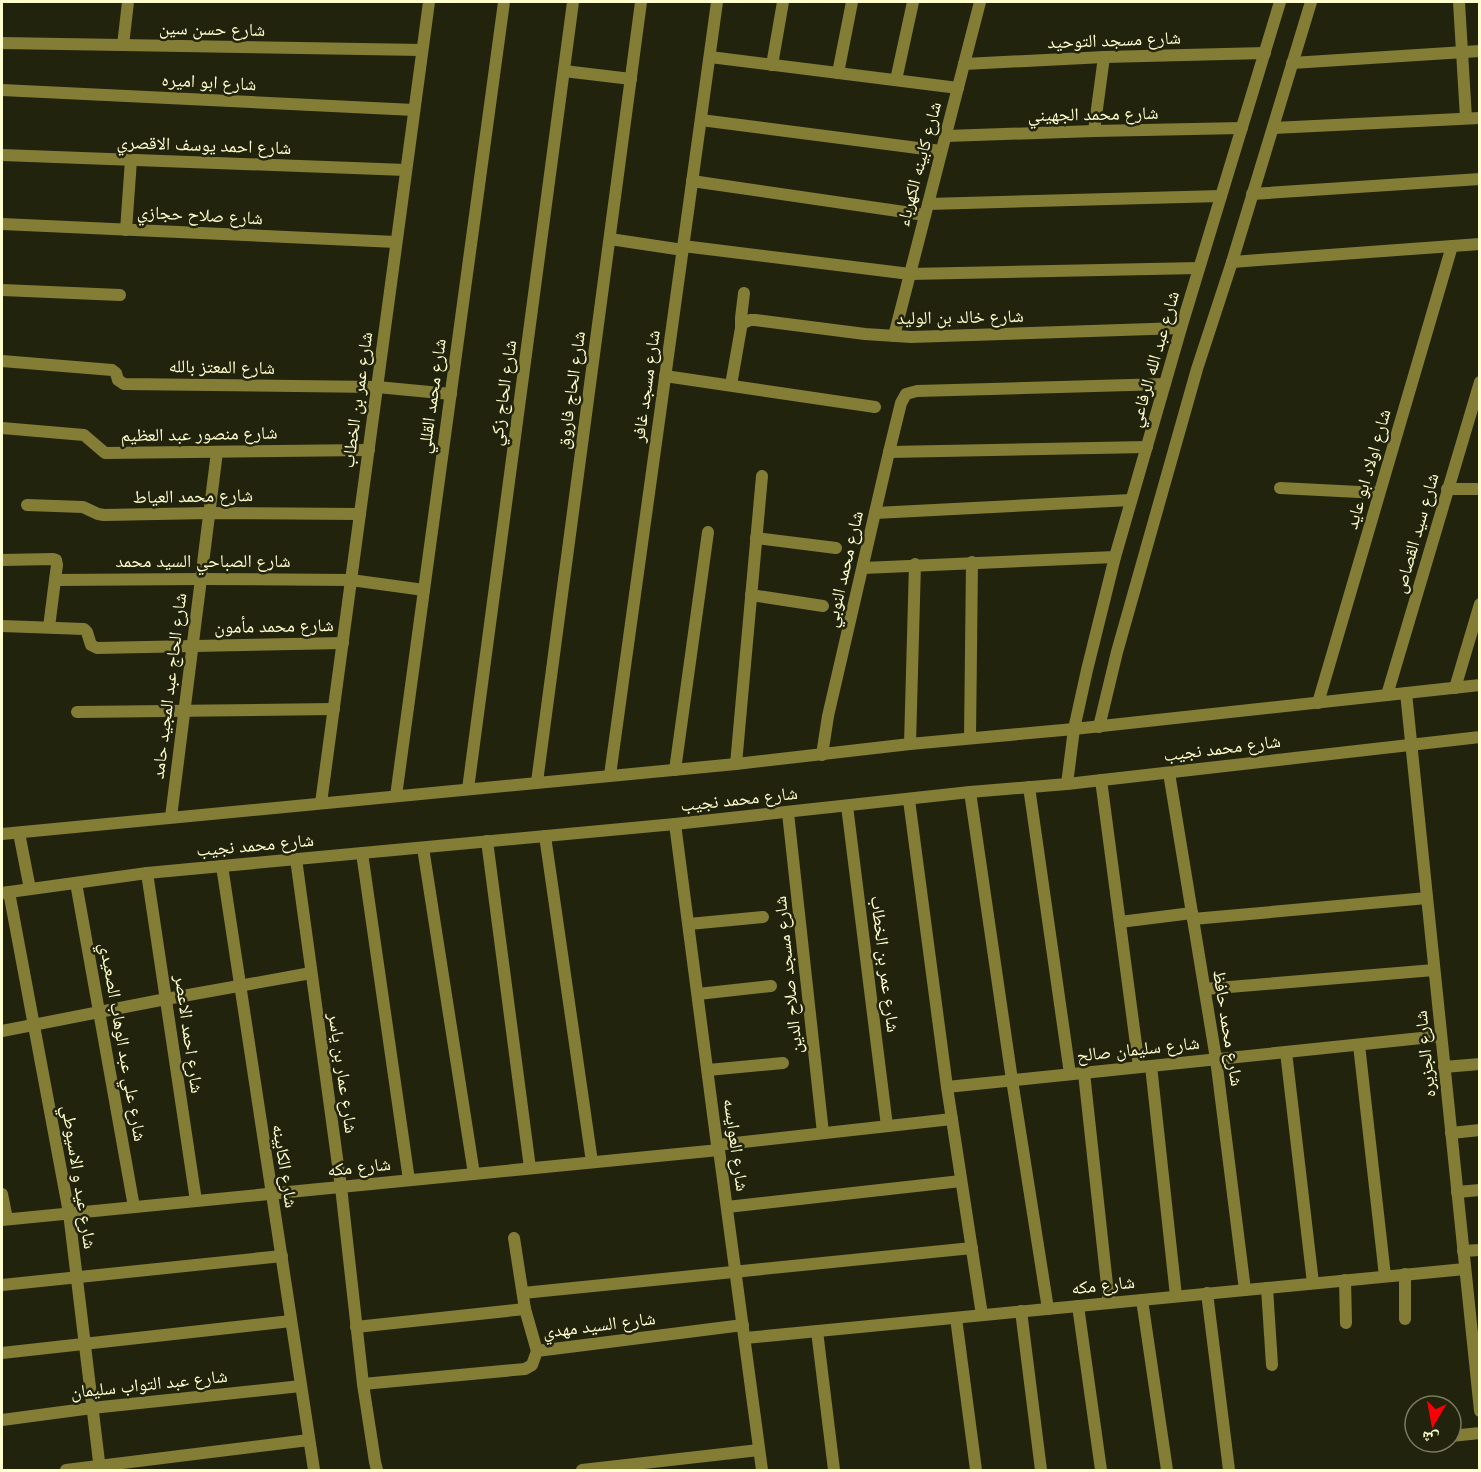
<svg xmlns="http://www.w3.org/2000/svg" width="1481" height="1472" font-family="'Open Sans','Noto Naskh Arabic',sans-serif">
<rect width="100%" height="100%" fill="#22230d"/>
<g fill="none" stroke-linecap="round" stroke-linejoin="round">
<g stroke="#847d35" stroke-width="12">
<polyline points="1459,2 1466,118"/>
<polyline points="2,43 422,50"/>
<polyline points="123,45 128,2"/>
<polyline points="710,57 958,88"/>
<polyline points="1292,63 1480,51"/>
<polyline points="964,64 1104,57 1265,53"/>
<polyline points="772,65 783,2"/>
<polyline points="564,71 631,79"/>
<polyline points="838,73 852,2"/>
<polyline points="896,80 913,2"/>
<polyline points="2,90 414,110"/>
<polyline points="701,120 941,151"/>
<polyline points="1273,128 1480,118"/>
<polyline points="1094,131 1104,57"/>
<polyline points="946,136 1094,131 1242,128"/>
<polyline points="2,155 406,170"/>
<polyline points="692,181 925,215"/>
<polyline points="1252,194 1480,179"/>
<polyline points="928,204 1221,196"/>
<polyline points="2,224 396,242"/>
<polyline points="126,230 131,160"/>
<polyline points="610,239 683,250"/>
<polyline points="683,246 910,274 1199,268"/>
<polyline points="1232,262 1480,244"/>
<polyline points="2,290 120,295"/>
<polyline points="741,324 750,320 755,320 865,334 911,337 1181,328"/>
<polyline points="894,336 980,2"/>
<polyline points="2,361 112,370 116,373 118,380 124,384 377,387 451,394"/>
<polyline points="665,376 875,407"/>
<polyline points="731,385 741,328 741,318 744,293"/>
<polyline points="2,428 84,435 105,453 369,450"/>
<polyline points="889,452 1147,447"/>
<polyline points="1280,488 1379,493"/>
<polyline points="1447,489 1480,489"/>
<polyline points="27,505 83,507 98,514 104,515 209,513 360,514"/>
<polyline points="875,513 1131,500"/>
<polyline points="756,538 836,548"/>
<polyline points="2,560 53,559 56,560 57,565 55,580 201,579 351,580 424,590"/>
<polyline points="863,568 1115,557"/>
<polyline points="751,595 823,606"/>
<polyline points="2,626 84,629 87,632 91,645 97,648 343,643"/>
<polyline points="49,627 55,580"/>
<polyline points="1455,688 1480,604"/>
<polyline points="1406,693 1480,1411"/>
<polyline points="1387,695 1480,382"/>
<polyline points="1318,703 1452,246"/>
<polyline points="77,712 334,709"/>
<polyline points="1099,727 1117,652 1197,369 1232,262 1311,2"/>
<polyline points="970,738 972,562"/>
<polyline points="910,744 915,564"/>
<polyline points="822,755 828,716 889,452 901,403 906,394 917,391 1165,384"/>
<polyline points="736,764 762,476"/>
<polyline points="675,770 708,532"/>
<polyline points="1169,773 1216,1059 1245,1290"/>
<polyline points="610,775 717,2"/>
<polyline points="1101,780 1139,1067"/>
<polyline points="537,782 641,2"/>
<polyline points="1067,784 1074,729 1087,670 1115,557 1181,328 1280,2"/>
<polyline points="1029,787 1070,1074"/>
<polyline points="468,789 573,2"/>
<polyline points="970,792 1012,1080 1048,1309"/>
<polyline points="396,796 504,2"/>
<polyline points="909,800 947,1087 982,1315"/>
<polyline points="321,803 429,2"/>
<polyline points="847,806 887,1126"/>
<polyline points="788,813 823,1133"/>
<polyline points="171,817 217,452"/>
<polyline points="675,824 717,1145 719,1150 762,1470"/>
<polyline points="19,833 30,889"/>
<polyline points="2,834 736,764 910,744 1074,729 1480,685"/>
<polyline points="545,836 592,1162"/>
<polyline points="487,841 530,1168"/>
<polyline points="423,848 474,1174"/>
<polyline points="362,853 409,1180"/>
<polyline points="296,859 341,1187 363,1384 375,1462 377,1470"/>
<polyline points="222,866 314,1470"/>
<polyline points="147,873 196,1201"/>
<polyline points="76,883 134,1207"/>
<polyline points="9,892 69,1213 100,1470"/>
<polyline points="2,893 147,873 675,824 970,792 1067,784 1480,737"/>
<polyline points="1193,919 1427,898"/>
<polyline points="1120,922 1192,913"/>
<polyline points="689,924 763,917"/>
<polyline points="1205,989 1434,970"/>
<polyline points="698,994 771,986"/>
<polyline points="2,1031 166,999 311,973"/>
<polyline points="1359,1045 1385,1276"/>
<polyline points="1286,1052 1313,1283"/>
<polyline points="1151,1066 1176,1296"/>
<polyline points="1444,1067 1480,1064"/>
<polyline points="708,1070 783,1063"/>
<polyline points="1084,1073 1109,1303"/>
<polyline points="947,1087 1441,1036"/>
<polyline points="1451,1133 1480,1130"/>
<polyline points="717,1145 952,1119"/>
<polyline points="1457,1192 1480,1190"/>
<polyline points="2,1194 7,1219"/>
<polyline points="727,1207 961,1181"/>
<polyline points="2,1220 719,1150"/>
<polyline points="514,1238 525,1309 537,1351"/>
<polyline points="1463,1251 1480,1250"/>
<polyline points="1405,1274 1405,1319"/>
<polyline points="1345,1280 1346,1323"/>
<polyline points="2,1285 282,1256"/>
<polyline points="1267,1288 1272,1365"/>
<polyline points="523,1293 972,1248"/>
<polyline points="1207,1293 1229,1470"/>
<polyline points="1142,1300 1167,1470"/>
<polyline points="1078,1306 1101,1470"/>
<polyline points="1021,1311 1041,1470"/>
<polyline points="956,1318 976,1470"/>
<polyline points="356,1327 525,1309"/>
<polyline points="817,1331 834,1470"/>
<polyline points="745,1338 1465,1269"/>
<polyline points="2,1353 291,1321"/>
<polyline points="363,1384 525,1369 532,1365 537,1351 743,1325"/>
<polyline points="2,1420 92,1408 301,1386"/>
<polyline points="1451,1436 1480,1433"/>
<polyline points="66,1470 309,1440"/>
<polyline points="582,1470 759,1450"/>
</g>
</g>
<g text-anchor="middle" stroke-width="5" stroke-linejoin="round" paint-order="stroke">
<g font-size="18" fill="#fffece" stroke="#22230d">
<text transform="translate(212 29) rotate(1)" y="6">شارع حسن سين</text>
<text transform="translate(1114 40) rotate(-2)" y="6">شارع مسجد التوحيد</text>
<text transform="translate(209 82) rotate(3)" y="6">شارع ابو اميره</text>
<text transform="translate(1093 114) rotate(-1)" y="6">شارع محمد الجهيني</text>
<text transform="translate(204 145) rotate(2)" y="6">شارع احمد يوسف الاقصري</text>
<text transform="translate(919 164) rotate(-75)" y="6">شارع كابينه الكهرباء</text>
<text transform="translate(200 215) rotate(3)" y="6">شارع صلاح حجازي</text>
<text transform="translate(960 317) rotate(-1)" y="6">شارع خالد بن الوليد</text>
<text transform="translate(1154 359) rotate(-74)" y="6">شارع عبد الله الرفاعي</text>
<text transform="translate(222 367) rotate(1)" y="6">شارع المعتز بالله</text>
<text transform="translate(646 386) rotate(-82)" y="6">شارع مسجد غافر</text>
<text transform="translate(571 390) rotate(-82)" y="6">شارع الحاج فاروق</text>
<text transform="translate(503 393) rotate(-82)" y="6">شارع الحاج زكي</text>
<text transform="translate(432 396) rotate(-82)" y="6">شارع محمد القللي</text>
<text transform="translate(357 400) rotate(-82)" y="6">شارع عمر بن الخطاب</text>
<text transform="translate(199 434) rotate(-1)" y="6">شارع منصور عبد العظيم</text>
<text transform="translate(1368 469) rotate(-74)" y="6">شارع اولاد ابو عايد</text>
<text transform="translate(193 496) rotate(-1)" y="6">شارع محمد العياط</text>
<text transform="translate(1416 533) rotate(-74)" y="6">شارع سيد القصاص</text>
<text x="203" y="567">شارع الصباحي السيد محمد</text>
<text transform="translate(844 569) rotate(-77)" y="6">شارع محمد النوبي</text>
<text transform="translate(274 626) rotate(-1)" y="6">شارع محمد مأمون</text>
<text transform="translate(169 686) rotate(-83)" y="6">شارع الحاج عبد المجيد حامد</text>
<text transform="translate(1222 748) rotate(-7)" y="6">شارع محمد نجيب</text>
<text transform="translate(739 799) rotate(-6)" y="6">شارع محمد نجيب</text>
<text transform="translate(255 845) rotate(-5)" y="6">شارع محمد نجيب</text>
<text transform="translate(885 964) rotate(83)" y="6">شارع عمر بن الخطاب</text>
<text transform="translate(788 975) rotate(-96)" y="6">شارع مسجد صلاح الدين</text>
<text transform="translate(1228 1028) rotate(81)" y="6">شارع محمد حافظ</text>
<text transform="translate(189 1034) rotate(82)" y="6">شارع احمد الاعصر</text>
<text transform="translate(123 1042) rotate(80)" y="6">شارع علي عبد الوهاب الصعيدي</text>
<text transform="translate(1138 1049) rotate(-6)" y="6">شارع سليمان صالح</text>
<text transform="translate(1425 1054) rotate(-96)" y="6">شارع الجزيره</text>
<text transform="translate(343 1073) rotate(82)" y="6">شارع عمار بن ياسر</text>
<text transform="translate(736 1145) rotate(82)" y="6">شارع العوايسه</text>
<text transform="translate(285 1166) rotate(81)" y="6">شارع الكابينه</text>
<text transform="translate(359 1167) rotate(-6)" y="6">شارع مكه</text>
<text transform="translate(79 1177) rotate(81)" y="6">شارع عيد و الاسيوطي</text>
<text transform="translate(1103 1285) rotate(-6)" y="6">شارع مكه</text>
<text transform="translate(599 1325) rotate(-7)" y="6">شارع السيد مهدي</text>
<text transform="translate(149 1384) rotate(-6)" y="6">شارع عبد التواب سليمان</text>
</g>
</g>
<rect width="1481" height="1472" fill="none" stroke="#fffece" stroke-width="6"/>
<g transform="translate(1433 1424) rotate(190)"><circle r="28" fill="#22230d" stroke="#7a7b5a" stroke-width="1.5"/>
<path d="M0-4.5L10 22L0 15L-10 22Z" fill="#f90008"/>
<text y="-9" font-size="16" font-weight="bold" text-anchor="middle" fill="#fffece">ش</text>
</g>
</svg>
